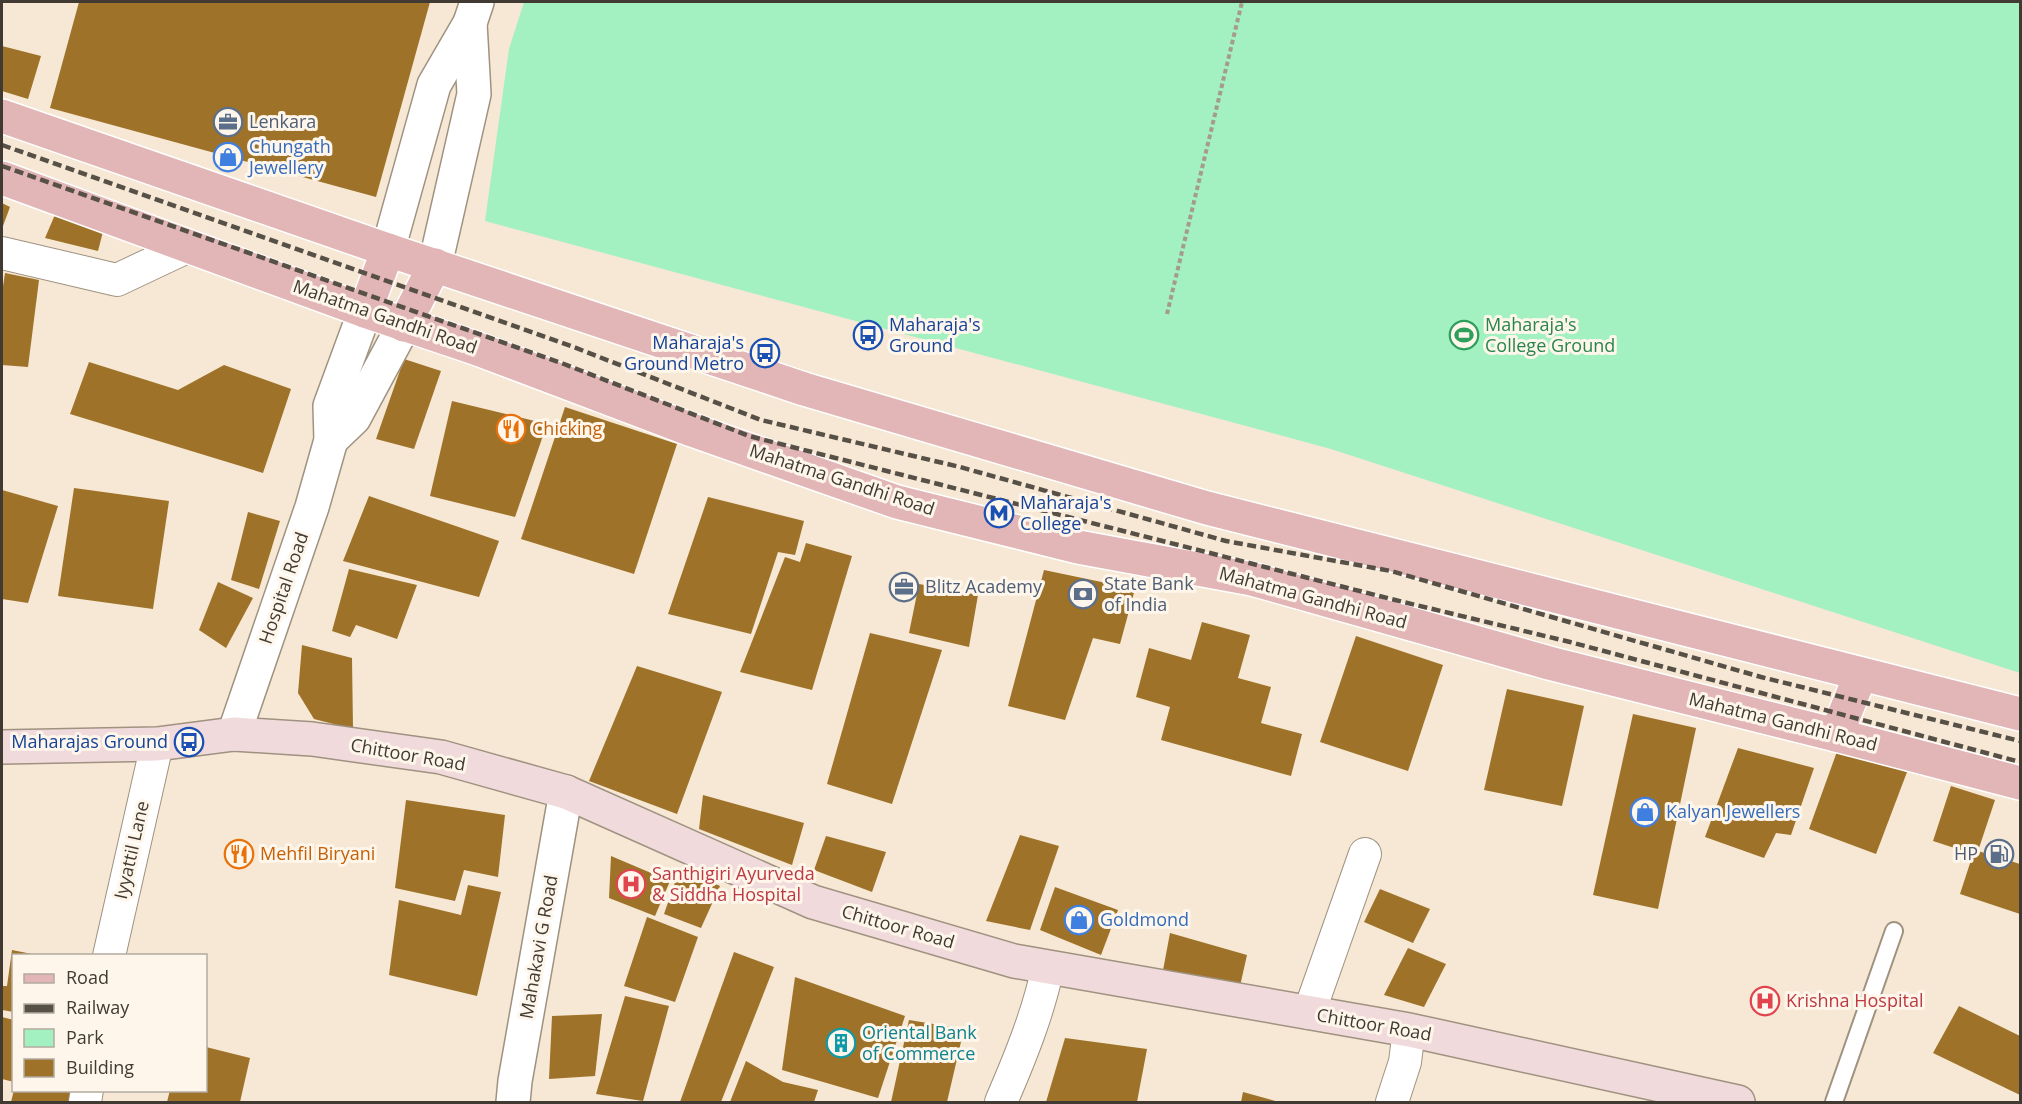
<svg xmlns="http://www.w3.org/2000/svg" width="2022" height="1104" font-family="'Open Sans',sans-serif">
<rect width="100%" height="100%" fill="#f6e8d4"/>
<polygon fill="#a3f0c1" points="524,2 2020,2 2020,673 1331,449 485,221 509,49"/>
<g fill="#9e7228">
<polygon points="79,2 430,2 376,197 50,108"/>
<polygon points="2,46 41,56 28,99 2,91"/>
<polygon points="2,203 10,207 3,226 2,225"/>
<polygon points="57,210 105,224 98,251 45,238"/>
<polygon points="5,273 39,280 28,367 2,365 2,293"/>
<polygon points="404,359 441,371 414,449 376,439"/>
<polygon points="89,362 178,390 224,365 291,389 263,473 70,414"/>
<polygon points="452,401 547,424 515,517 430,496"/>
<polygon points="565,407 677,444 634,574 521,539"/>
<polygon points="74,488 169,501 153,609 58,596"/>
<polygon points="2,490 58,506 28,603 2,599"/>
<polygon points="369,496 499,541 479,597 343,561"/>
<polygon points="708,497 804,521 795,555 778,552 751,634 668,614"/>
<polygon points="248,512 280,521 259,589 231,580"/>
<polygon points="806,543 852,556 812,690 740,672 785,557 800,562"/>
<polygon points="349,569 417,585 397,639 356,625 350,637 332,631"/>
<polygon points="1044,570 1135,589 1120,644 1093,638 1065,720 1008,706"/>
<polygon points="218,582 253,598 226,648 199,630"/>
<polygon points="919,584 978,595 969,647 909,633"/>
<polygon points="1202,622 1250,635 1238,678 1271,687 1261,723 1302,734 1291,776 1161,740 1170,707 1136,697 1149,648 1191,660"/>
<polygon points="870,633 942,650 892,804 827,784"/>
<polygon points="1356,636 1443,665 1408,771 1320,742"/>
<polygon points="302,645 352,658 353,729 314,719 298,693"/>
<polygon points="637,666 722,692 677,814 589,781"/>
<polygon points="1507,689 1584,706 1562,806 1484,790"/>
<polygon points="1633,714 1696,728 1658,909 1593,895"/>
<polygon points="1839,746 1907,772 1876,854 1809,829"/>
<polygon points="1738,748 1814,768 1791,835 1776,833 1764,858 1705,837"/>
<polygon points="1951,786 1995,800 1978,851 2020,864 2020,914 1960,894 1973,854 1933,841"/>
<polygon points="703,795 804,823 792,865 699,829"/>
<polygon points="406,800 505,815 498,877 464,870 455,901 395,888"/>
<polygon points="1020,835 1059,846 1030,930 986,921"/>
<polygon points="826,836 886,852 872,892 814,870"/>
<polygon points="611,856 670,881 655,916 609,898"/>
<polygon points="680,868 720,886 701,928 664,914"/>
<polygon points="468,885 501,892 477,996 389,975 399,900 461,915"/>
<polygon points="1055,887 1118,910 1101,955 1040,930"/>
<polygon points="1380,889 1430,909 1413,943 1364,922"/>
<polygon points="647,917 698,937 675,1002 624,986"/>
<polygon points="1170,933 1247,955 1238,995 1161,981"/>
<polygon points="1408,948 1446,964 1424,1007 1384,995"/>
<polygon points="12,950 32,954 14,956 14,1012 2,1010 2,986 7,986"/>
<polygon points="734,952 774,967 721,1102 680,1102"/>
<polygon points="795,977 905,1016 878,1098 782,1070"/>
<polygon points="625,996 669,1006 643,1101 596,1094"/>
<polygon points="1959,1006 2020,1036 2020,1095 1933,1053"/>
<polygon points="602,1014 595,1076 549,1079 552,1016"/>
<polygon points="2,1017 14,1020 14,1082 2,1079"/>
<polygon points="909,1020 964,1029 947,1102 891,1102"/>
<polygon points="1065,1038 1147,1049 1137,1102 1046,1102"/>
<polygon points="206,1047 250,1058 240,1102 167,1102 170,1090 206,1090"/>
<polygon points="746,1061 783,1082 818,1090 814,1102 730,1102"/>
<polygon points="14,1090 82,1090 79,1102 11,1102"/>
<polygon points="1243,1092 1279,1102 1241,1102"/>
</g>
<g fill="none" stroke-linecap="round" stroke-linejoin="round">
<g stroke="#9f9280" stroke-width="20">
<polyline id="service" points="1834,1102 1894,931"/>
</g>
<g stroke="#9f9280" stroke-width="34">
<g id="minor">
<polyline points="2,253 117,280 189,246"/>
<polyline points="109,956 157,744"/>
<polyline points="1309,1013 1365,854"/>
<polyline points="85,1102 87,1090"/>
<path d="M1001,1102C1020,1058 1038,1014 1048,967"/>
<polyline points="1392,1102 1405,1062 1409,1030"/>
</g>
</g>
<g stroke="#9f9280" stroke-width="36">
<g id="tertiary">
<polyline points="388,250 434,85 470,23 477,2"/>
<polyline points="435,265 474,94 470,23"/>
<polyline points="331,440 354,418 404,325"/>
<polyline points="234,734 312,507 331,440 330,406 365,311"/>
<polyline points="513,1102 515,1081 566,792"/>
</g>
</g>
<g stroke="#9f9280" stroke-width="36">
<polyline id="secondary" points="2,747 157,744 234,734 312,739 441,757 566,792 813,902 1014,961 1409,1030 1738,1102"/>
</g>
<g stroke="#fff" stroke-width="36">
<g id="primary">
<polyline points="2,116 388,250 804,389 1207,508 2020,714"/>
<polyline points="2,178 365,311 475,348 692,430 897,502 1078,547 1252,579 1549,663 1836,735 2020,783"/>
<polyline points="365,311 388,250"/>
<polyline points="404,325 435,265"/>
<polyline points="1836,735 1861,674"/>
</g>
</g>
<polyline stroke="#a59b8c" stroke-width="4" stroke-dasharray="4.5 3" stroke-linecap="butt" points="1167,314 1242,2"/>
<use href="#service" stroke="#fff" stroke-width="16"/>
<use href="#minor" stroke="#fff" stroke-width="32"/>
<use href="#tertiary" stroke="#fff" stroke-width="33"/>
<use href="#secondary" stroke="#f1dadb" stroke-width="33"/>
<use href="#primary" stroke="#e2b6b6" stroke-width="33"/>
<g stroke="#575047" stroke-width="4.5" stroke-dasharray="9 4.5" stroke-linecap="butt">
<polyline points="2,145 571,346 761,420 960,467 1226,541 1391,571 1761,677 2020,741"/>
<polyline points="2,166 564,364 749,436 1395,600 1570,642 2020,762"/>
</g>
</g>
<defs>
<g id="office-ring" transform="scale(1.5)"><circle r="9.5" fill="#fef6ea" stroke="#5c6f8a" stroke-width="1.5"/><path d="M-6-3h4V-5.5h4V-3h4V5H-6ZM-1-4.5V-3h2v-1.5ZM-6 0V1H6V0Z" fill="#5c6f8a"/></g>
<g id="shop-ring" transform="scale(1.5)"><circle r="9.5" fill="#fef6ea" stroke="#3f7fe0" stroke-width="1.5"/><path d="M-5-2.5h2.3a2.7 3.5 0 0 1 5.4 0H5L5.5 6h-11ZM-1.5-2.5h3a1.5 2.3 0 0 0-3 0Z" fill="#3f7fe0"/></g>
<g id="bus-ring" transform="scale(1.5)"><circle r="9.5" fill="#fef6ea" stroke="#1a4fb4" stroke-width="1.5"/><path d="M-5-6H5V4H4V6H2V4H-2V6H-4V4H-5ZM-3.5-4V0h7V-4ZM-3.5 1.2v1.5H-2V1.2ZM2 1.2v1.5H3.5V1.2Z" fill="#1a4fb4"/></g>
<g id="stadium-ring" transform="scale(1.5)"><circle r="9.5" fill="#fef6ea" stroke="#2e9e5b" stroke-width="1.5"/><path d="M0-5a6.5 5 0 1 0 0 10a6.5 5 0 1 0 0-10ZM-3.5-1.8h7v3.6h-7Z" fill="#2e9e5b"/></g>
<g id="restaurant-ring" transform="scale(1.5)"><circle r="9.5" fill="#fef6ea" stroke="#e8710a" stroke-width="1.5"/><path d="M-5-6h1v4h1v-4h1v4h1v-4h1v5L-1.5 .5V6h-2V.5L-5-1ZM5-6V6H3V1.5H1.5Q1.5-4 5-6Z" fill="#e8710a"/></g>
<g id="metro-ring" transform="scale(1.5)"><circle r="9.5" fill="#fef6ea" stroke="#1a4fb4" stroke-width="1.5"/><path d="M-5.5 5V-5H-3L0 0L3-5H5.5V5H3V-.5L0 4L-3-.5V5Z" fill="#1a4fb4"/></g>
<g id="bank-ring" transform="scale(1.5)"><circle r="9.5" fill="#fef6ea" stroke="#5c6f8a" stroke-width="1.5"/><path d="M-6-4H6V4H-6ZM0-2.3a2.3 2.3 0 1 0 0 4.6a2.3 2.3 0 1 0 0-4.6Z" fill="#5c6f8a"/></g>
<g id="fuel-ring" transform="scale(1.5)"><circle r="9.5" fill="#fef6ea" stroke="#5c6f8a" stroke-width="1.5"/><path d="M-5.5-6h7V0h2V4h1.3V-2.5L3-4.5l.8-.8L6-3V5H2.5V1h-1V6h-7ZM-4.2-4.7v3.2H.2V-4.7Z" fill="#5c6f8a"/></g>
<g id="hospital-ring" transform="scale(1.5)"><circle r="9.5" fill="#fef6ea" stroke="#e0444e" stroke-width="1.5"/><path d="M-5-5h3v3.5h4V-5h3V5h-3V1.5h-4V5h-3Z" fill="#e0444e"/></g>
<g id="building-ring" transform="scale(1.5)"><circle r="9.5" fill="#fef6ea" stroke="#0f9aa8" stroke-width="1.5"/><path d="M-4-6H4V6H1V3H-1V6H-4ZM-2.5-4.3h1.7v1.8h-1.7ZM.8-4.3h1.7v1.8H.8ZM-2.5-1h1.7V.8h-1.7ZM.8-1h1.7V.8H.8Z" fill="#0f9aa8"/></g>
</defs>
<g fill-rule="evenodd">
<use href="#office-ring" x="228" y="122"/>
<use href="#shop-ring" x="228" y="157"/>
<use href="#bus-ring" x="868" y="335"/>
<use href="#stadium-ring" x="1464" y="335"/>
<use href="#bus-ring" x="765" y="353"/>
<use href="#restaurant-ring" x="511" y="429"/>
<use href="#metro-ring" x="999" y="513"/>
<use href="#office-ring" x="904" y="587"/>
<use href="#bank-ring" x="1083" y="594"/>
<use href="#bus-ring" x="189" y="742"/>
<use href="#shop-ring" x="1645" y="812"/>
<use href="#restaurant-ring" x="239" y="854"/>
<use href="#fuel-ring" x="1999" y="854"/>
<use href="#hospital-ring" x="631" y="884"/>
<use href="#shop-ring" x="1079" y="920"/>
<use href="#hospital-ring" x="1765" y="1001"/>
<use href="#building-ring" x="841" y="1043"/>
</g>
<g text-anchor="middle" stroke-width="6" stroke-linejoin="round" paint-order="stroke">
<g font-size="18" fill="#4e5e75" stroke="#fef6ea" text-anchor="start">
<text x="249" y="128">Lenkara</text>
<text x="1104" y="590">State Bank<tspan x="1104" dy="21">of India</tspan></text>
<text x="925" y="593">Blitz Academy</text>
<text x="1978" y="860" text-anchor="end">HP</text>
</g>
<g font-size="18" fill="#366cbe" stroke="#fef6ea" text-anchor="start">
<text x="249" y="153">Chungath<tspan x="249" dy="21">Jewellery</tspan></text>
<text x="1666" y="818">Kalyan Jewellers</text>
<text x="1100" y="926">Goldmond</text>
</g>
<g font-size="18" fill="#403a32" stroke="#fef6ea">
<text transform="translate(385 317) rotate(19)" y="6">Mahatma Gandhi Road</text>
<text transform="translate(842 480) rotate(18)" y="6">Mahatma Gandhi Road</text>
<text transform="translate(284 588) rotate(-71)" y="6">Hospital Road</text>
<text transform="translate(1313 598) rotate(15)" y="6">Mahatma Gandhi Road</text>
<text transform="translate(1783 722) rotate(14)" y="6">Mahatma Gandhi Road</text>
<text transform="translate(408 755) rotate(10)" y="6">Chittoor Road</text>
<text transform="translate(132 850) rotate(-77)" y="6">Iyyattil Lane</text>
<text transform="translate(898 927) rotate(16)" y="6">Chittoor Road</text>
<text transform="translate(539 947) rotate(-80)" y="6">Mahakavi G Road</text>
<text transform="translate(1374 1025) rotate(10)" y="6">Chittoor Road</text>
</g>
<g font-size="18" fill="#164399" stroke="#fef6ea" text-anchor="start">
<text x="889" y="331">Maharaja's<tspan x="889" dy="21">Ground</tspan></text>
<text x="744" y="349" text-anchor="end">Maharaja's<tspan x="744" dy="21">Ground Metro</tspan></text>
<text x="1020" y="509">Maharaja's<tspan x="1020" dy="21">College</tspan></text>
<text x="168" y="748" text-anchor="end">Maharajas Ground</text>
</g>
<g font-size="18" fill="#27864d" stroke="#fef6ea" text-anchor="start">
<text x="1485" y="331">Maharaja's<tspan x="1485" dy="21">College Ground</tspan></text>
</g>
<g font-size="18" fill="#c56008" stroke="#fef6ea" text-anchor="start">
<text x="532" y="435">Chicking</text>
<text x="260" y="860">Mehfil Biryani</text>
</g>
<g font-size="18" fill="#be3a42" stroke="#fef6ea" text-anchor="start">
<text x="652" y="880">Santhigiri Ayurveda<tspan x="652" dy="21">&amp; Siddha Hospital</tspan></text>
<text x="1786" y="1007">Krishna Hospital</text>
</g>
<g font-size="18" fill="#0d838f" stroke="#fef6ea" text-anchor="start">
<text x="862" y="1039">Oriental Bank<tspan x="862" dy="21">of Commerce</tspan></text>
</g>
</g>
<rect width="2022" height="1104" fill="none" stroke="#403a32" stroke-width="6"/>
<rect x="12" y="954" width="195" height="138" fill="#fef6ea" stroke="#b2aba0" stroke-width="1.5"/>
<rect x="24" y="974" width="30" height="9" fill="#e2b6b6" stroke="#b2aba0" stroke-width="1.5"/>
<text x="66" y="984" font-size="18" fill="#403a32">Road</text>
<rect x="24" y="1004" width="30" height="9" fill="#575047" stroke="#b2aba0" stroke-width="1.5"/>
<text x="66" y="1014" font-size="18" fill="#403a32">Railway</text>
<rect x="24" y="1029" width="30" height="18" fill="#a3f0c1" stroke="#b2aba0" stroke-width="1.5"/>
<text x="66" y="1044" font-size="18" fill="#403a32">Park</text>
<rect x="24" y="1059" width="30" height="18" fill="#9e7228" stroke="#b2aba0" stroke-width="1.5"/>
<text x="66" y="1074" font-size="18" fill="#403a32">Building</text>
</svg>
